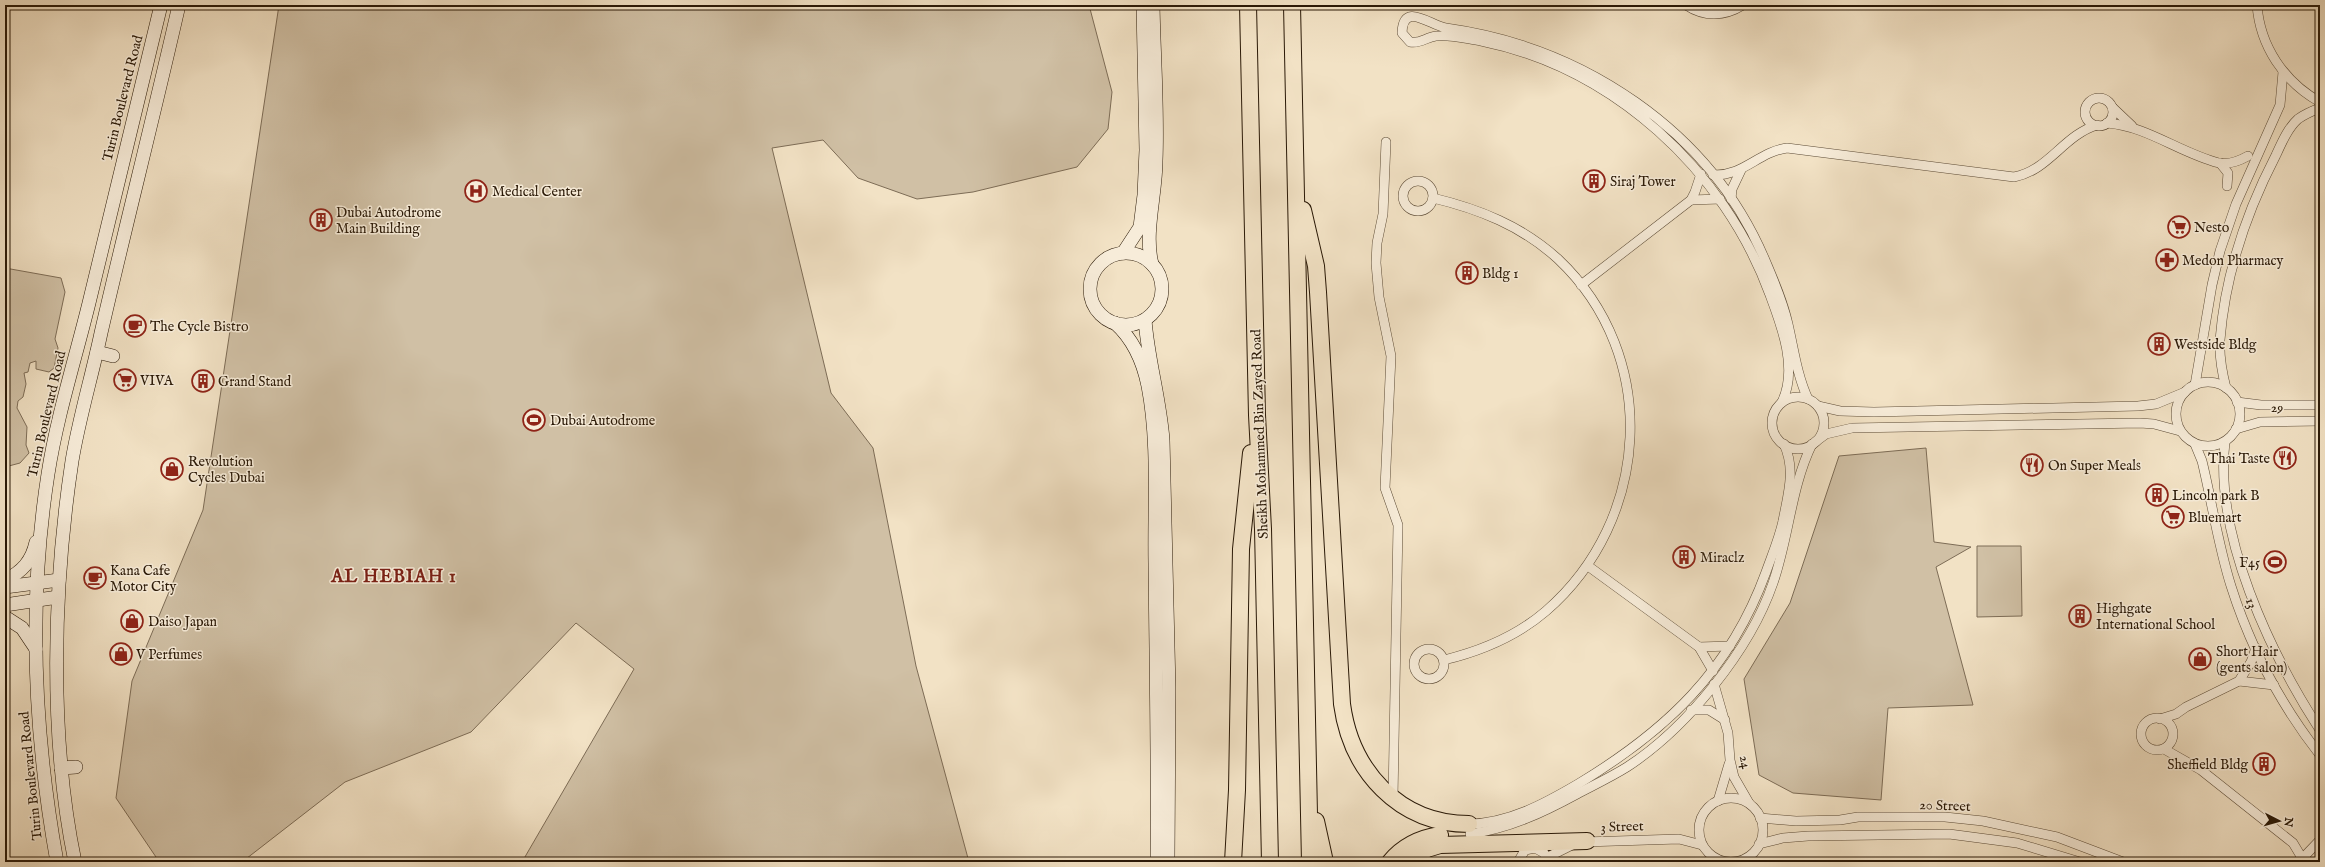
<svg xmlns="http://www.w3.org/2000/svg" width="2325" height="867" font-family="'IM FELL English',serif">
<rect width="100%" height="100%" fill="#f2e2c5"/>
<filter id="stains"><feTurbulence type="fractalNoise" baseFrequency=".005" numOctaves="4"/><feColorMatrix values="0 0 0 0 .2 0 0 0 0 .09 0 0 0 0 .02 0 0 0 .5 -.17"/></filter>
<radialGradient id="worn" r=".72"><stop offset=".6" stop-color="#630" stop-opacity="0"/><stop offset="1" stop-color="#630" stop-opacity=".3"/></radialGradient>
<g fill="#d0c0a5" stroke="#7d6c56">
<polygon points="279,5 1089,5 1112,92 1108,129 1077,167 973,192 917,199 858,178 823,140 772,148 831,393 873,448 916,666 969,862 522,862 634,669 576,623 471,732 345,782 242,862 168,862 158,860 116,798 132,681 203,510"/>
<polygon points="5,268 61,278 65,292 55,339 58,348 54,368 49,372 36,369 36,361 30,363 28,372 24,373 26,384 23,397 18,401 17,408 27,427 26,445 29,453 20,463 5,467"/>
<polygon points="1926,448 1934,542 1971,547 1936,567 1973,705 1888,708 1881,800 1793,793 1759,775 1744,679 1790,603 1839,456"/>
<polygon points="1977,546 2021,546 2022,616 1977,617"/>
</g>
<g fill="none" stroke-linecap="round" stroke-linejoin="round">
<g stroke="#5c4b36" stroke-width="10">
<g id="street">
<path d="M1686,5C1704,17 1724,17 1743,5"/>
<polyline points="1700,5 1714,7 1728,5"/>
<path d="M2257,5C2260,46 2284,82 2320,102"/>
<circle cx="2099" cy="112" r="14"/>
<polyline points="2113,108 2132,126"/>
<path d="M2107,123C2147,126 2180,153 2219,163C2229,165 2239,161 2248,156"/>
<polyline points="1386,142 1383,214 1377,243 1376,263 1379,297 1391,356 1385,488 1398,525 1393,798"/>
<polyline points="2220,163 2228,173 2227,186"/>
<path d="M1713,175C1744,176 1758,152 1787,148L2014,177C2048,171 2064,135 2097,125"/>
<circle cx="1418" cy="196" r="15"/>
<path d="M1433,198C1479,209 1522,226 1558,259C1661,356 1651,520 1546,611C1517,636 1481,651 1444,660"/>
<polyline points="1731,199 1732,189 1741,170"/>
<polyline points="1691,200 1720,199"/>
<polyline points="1581,285 1691,200 1695,192 1701,174"/>
<circle cx="2208" cy="414" r="32"/>
<polyline points="2195,385 2212,285 2220,251 2236,204 2280,105 2283,72"/>
<path d="M2226,388C2222,372 2219,356 2220,340C2225,276 2247,211 2276,155C2282,142 2288,128 2298,119C2305,114 2312,111 2320,108"/>
<circle cx="1798" cy="423" r="26"/>
<path d="M1782,402C1798,369 1782,327 1770,295C1724,169 1613,68 1481,41C1467,39 1450,34 1436,36C1426,37 1421,44 1410,42L1402,33C1403,0 1431,26 1446,28C1583,47 1710,130 1765,260C1774,281 1783,302 1788,324C1794,350 1797,375 1808,399"/>
<polyline points="2237,402 2261,405 2320,405"/>
<polyline points="1818,406 1840,411 1874,412 2138,406 2156,404 2185,392"/>
<polyline points="2236,429 2260,422 2320,421"/>
<polyline points="1815,442 1826,434 1852,428 2140,423 2154,424 2180,431"/>
<path d="M2225,442C2214,535 2270,653 2320,730"/>
<path d="M2195,444L2202,461C2212,502 2218,545 2231,586C2250,646 2281,705 2320,755"/>
<polyline points="1588,566 1699,647 1713,671"/>
<polyline points="1699,647 1730,646"/>
<circle cx="1429" cy="664" r="15"/>
<polyline points="2239,681 2251,662 2256,648"/>
<polyline points="1714,684 1728,733 1730,760 1734,777 1749,803"/>
<polyline points="1691,710 1709,710 1725,720"/>
<circle cx="2157" cy="734" r="16"/>
<polyline points="2160,719 2176,714 2186,707 2239,681 2274,685"/>
<polyline points="2164,749 2201,770 2293,843 2302,858"/>
<circle cx="1731" cy="830" r="32"/>
<polyline points="1718,801 1729,764"/>
<polyline points="1760,818 1796,821 1840,820 1858,817 1945,817 1983,821 2057,837 2123,862"/>
<path d="M1469,824C1509,823 1544,804 1578,784C1666,731 1730,671 1766,572C1772,555 1779,539 1783,521C1788,494 1796,470 1784,444"/>
<path d="M1470,834C1510,828 1542,813 1577,794C1594,785 1611,777 1627,767C1687,728 1750,650 1773,583C1789,537 1791,487 1812,444"/>
<polyline points="1584,842 1679,839 1702,845"/>
<polyline points="1759,844 1783,838 1808,836 1949,834 2017,843 2080,862"/>
<polyline points="1546,858 1572,845"/>
<polyline points="1518,862 1525,850 1535,848 1544,853 1547,862"/>
<polyline points="2299,862 2320,840"/>
</g>
</g>
<g stroke="#2a1907" stroke-width="14">
<g id="secondary">
<polyline points="1123,253 1140,227 1144,195 1146,150 1143,5"/>
<circle cx="1126" cy="289" r="36"/>
<path d="M1152,264C1144,233 1156,194 1156,161C1158,109 1154,57 1153,5"/>
<path d="M1145,320C1148,360 1160,399 1163,440L1169,689L1168,862"/>
<path d="M1115,323C1134,340 1143,361 1148,386C1159,442 1154,506 1155,563C1156,663 1158,762 1157,862"/>
<polyline points="97,352 113,356"/>
<path d="M5,580C22,572 32,561 36,542"/>
<polyline points="5,587 59,580"/>
<polyline points="5,605 58,597"/>
<polyline points="5,617 22,628 36,649"/>
<polyline points="61,768 76,767"/>
<path d="M57,862C34,734 28,602 48,474C57,416 75,360 89,303C113,204 137,104 161,5"/>
<path d="M75,862C49,737 53,587 72,461C79,418 92,376 101,333C126,224 154,115 179,5"/>
</g>
</g>
<g stroke="#2a1907" stroke-width="18">
<g id="highway">
<polyline points="1248,5 1257,415 1263,529 1270,862"/>
<polyline points="1292,5 1310,862"/>
<path d="M1303,210L1316,266L1318,292L1342,704C1351,771 1399,824 1469,824"/>
<polyline points="1316,821 1325,862"/>
<polyline points="1233,862 1237,790 1241,549 1251,453"/>
<path d="M1390,862C1403,846 1421,838 1440,835"/>
<polyline points="1407,862 1427,849 1440,845 1587,841"/>
</g>
</g>
<use href="#street" stroke="#f7ecd9" stroke-width="9"/>
<use href="#secondary" stroke="#f7ecd9" stroke-width="13"/>
<use href="#highway" stroke="#f2e2c5" stroke-width="16"/>
</g>
<defs>
<g id="building-ring" transform="scale(1.15)"><circle r="9.5" fill="#f7ecd9" stroke="#8f2418" stroke-width="1.5"/><path d="M-4-6H4V6H1V3H-1V6H-4ZM-2.5-4.3h1.7v1.8h-1.7ZM.8-4.3h1.7v1.8H.8ZM-2.5-1h1.7V.8h-1.7ZM.8-1h1.7V.8H.8Z" fill="#8f2418"/></g>
<g id="hospital-ring" transform="scale(1.15)"><circle r="9.5" fill="#f7ecd9" stroke="#8f2418" stroke-width="1.5"/><path d="M-5-5h3v3.5h4V-5h3V5h-3V1.5h-4V5h-3Z" fill="#8f2418"/></g>
<g id="supermarket-ring" transform="scale(1.15)"><circle r="9.5" fill="#f7ecd9" stroke="#8f2418" stroke-width="1.5"/><path d="M-6-5.5h2.5l.6 2H6L4.5 2H-2.5L-4.4-4H-6ZM-1.5 3.2a1.3 1.3 0 1 0 .1 0ZM3 3.2a1.3 1.3 0 1 0 .1 0Z" fill="#8f2418"/></g>
<g id="pharmacy-ring" transform="scale(1.15)"><circle r="9.5" fill="#f7ecd9" stroke="#8f2418" stroke-width="1.5"/><path d="M-2-6h4v4h4v4h-4v4h-4v-4h-4v-4h4Z" fill="#8f2418"/></g>
<g id="cafe-ring" transform="scale(1.15)"><circle r="9.5" fill="#f7ecd9" stroke="#8f2418" stroke-width="1.5"/><path d="M-5.5-4.5H6V0H3Q3 3.5 0 3.5H-2.5Q-5.5 3.5-5.5 0ZM3-3.2v2h1.7v-2ZM-6 4.5H4V6H-6Z" fill="#8f2418"/></g>
<g id="stadium-ring" transform="scale(1.15)"><circle r="9.5" fill="#f7ecd9" stroke="#8f2418" stroke-width="1.5"/><path d="M0-5a6.5 5 0 1 0 0 10a6.5 5 0 1 0 0-10ZM-3.5-1.8h7v3.6h-7Z" fill="#8f2418"/></g>
<g id="restaurant-ring" transform="scale(1.15)"><circle r="9.5" fill="#f7ecd9" stroke="#8f2418" stroke-width="1.5"/><path d="M-5-6h1v4h1v-4h1v4h1v-4h1v5L-1.5 .5V6h-2V.5L-5-1ZM5-6V6H3V1.5H1.5Q1.5-4 5-6Z" fill="#8f2418"/></g>
<g id="shop-ring" transform="scale(1.15)"><circle r="9.5" fill="#f7ecd9" stroke="#8f2418" stroke-width="1.5"/><path d="M-5-2.5h2.3a2.7 3.5 0 0 1 5.4 0H5L5.5 6h-11ZM-1.5-2.5h3a1.5 2.3 0 0 0-3 0Z" fill="#8f2418"/></g>
</defs>
<g fill-rule="evenodd">
<use href="#building-ring" x="1594" y="181"/>
<use href="#hospital-ring" x="476" y="191"/>
<use href="#building-ring" x="321" y="220"/>
<use href="#supermarket-ring" x="2179" y="227"/>
<use href="#pharmacy-ring" x="2167" y="260"/>
<use href="#building-ring" x="1467" y="273"/>
<use href="#cafe-ring" x="135" y="326"/>
<use href="#building-ring" x="2159" y="344"/>
<use href="#supermarket-ring" x="125" y="380"/>
<use href="#building-ring" x="203" y="381"/>
<use href="#stadium-ring" x="534" y="420"/>
<use href="#restaurant-ring" x="2285" y="458"/>
<use href="#restaurant-ring" x="2032" y="465"/>
<use href="#shop-ring" x="172" y="469"/>
<use href="#building-ring" x="2157" y="495"/>
<use href="#supermarket-ring" x="2173" y="517"/>
<use href="#building-ring" x="1684" y="557"/>
<use href="#stadium-ring" x="2275" y="562"/>
<use href="#cafe-ring" x="95" y="578"/>
<use href="#building-ring" x="2080" y="616"/>
<use href="#shop-ring" x="132" y="621"/>
<use href="#shop-ring" x="121" y="654"/>
<use href="#shop-ring" x="2200" y="659"/>
<use href="#building-ring" x="2264" y="764"/>
</g>
<g text-anchor="middle" stroke-width="3" stroke-linejoin="round" paint-order="stroke">
<g font-size="14" fill="#2a1907" stroke="#f7ecd9">
<text transform="translate(122 98) rotate(-76)" y="5">Turin Boulevard Road</text>
<text transform="translate(2277 407) rotate(-1)" y="5">29</text>
<text transform="translate(46 414) rotate(-77)" y="5">Turin Boulevard Road</text>
<text transform="translate(1259 434) rotate(-92)" y="5">Sheikh Mohammed Bin Zayed Road</text>
<text transform="translate(2252 603) rotate(71)" y="5">13</text>
<text transform="translate(1746 762) rotate(79)" y="5">24</text>
<text transform="translate(30 776) rotate(-96)" y="5">Turin Boulevard Road</text>
<text transform="translate(1945 805) rotate(2)" y="5">20 Street</text>
<text transform="translate(1622 826) rotate(-2)" y="5">3 Street</text>
</g>
<g font-size="14" fill="#2a1907" stroke="#f7ecd9" text-anchor="start">
<text x="1610" y="186">Siraj Tower</text>
<text x="492" y="196">Medical Center</text>
<text x="336" y="217">Dubai Autodrome<tspan x="336" dy="16">Main Building</tspan></text>
<text x="2194" y="232">Nesto</text>
<text x="2182" y="265">Medon Pharmacy</text>
<text x="1482" y="278">Bldg 1</text>
<text x="150" y="331">The Cycle Bistro</text>
<text x="2174" y="349">Westside Bldg</text>
<text x="140" y="385">VIVA</text>
<text x="218" y="386">Grand Stand</text>
<text x="550" y="425">Dubai Autodrome</text>
<text x="2270" y="463" text-anchor="end">Thai Taste</text>
<text x="188" y="466">Revolution<tspan x="188" dy="16">Cycles Dubai</tspan></text>
<text x="2048" y="470">On Super Meals</text>
<text x="2172" y="500">Lincoln park B</text>
<text x="2188" y="522">Bluemart</text>
<text x="1700" y="562">Miraclz</text>
<text x="2260" y="567" text-anchor="end">F45</text>
<text x="110" y="575">Kana Cafe<tspan x="110" dy="16">Motor City</tspan></text>
<text x="2096" y="613">Highgate<tspan x="2096" dy="16">International School</tspan></text>
<text x="148" y="626">Daiso Japan</text>
<text x="2216" y="656">Short Hair<tspan x="2216" dy="16">(gents salon)</tspan></text>
<text x="136" y="659">V Perfumes</text>
<text x="2248" y="769" text-anchor="end">Sheffield Bldg</text>
</g>
<g font-size="18" font-weight="bold" letter-spacing="1" fill="#7a1f14" stroke="#f7ecd9">
<text x="394" y="582">AL HEBIAH 1</text>
</g>
</g>
<rect width="2325" height="867" fill="none" stroke="#f2e2c5" stroke-width="20"/>
<rect x="6" y="6" width="2313" height="855" fill="none" stroke="#2a1907" stroke-width="2"/>
<rect x="10" y="10" width="2305" height="847" fill="none" stroke="#2a1907"/>
<g transform="translate(2279 821) rotate(96)" stroke="#f7ecd9" stroke-width="3" paint-order="stroke">
<path d="M0-3L7 15L0 10L-7 15Z" fill="#2a1907"/>
<text y="-6" font-size="11" font-weight="bold" text-anchor="middle" fill="#2a1907">N</text>
</g>
<rect width="100%" height="100%" filter="url(#stains)"/>
<rect width="100%" height="100%" fill="url(#worn)"/>
</svg>
